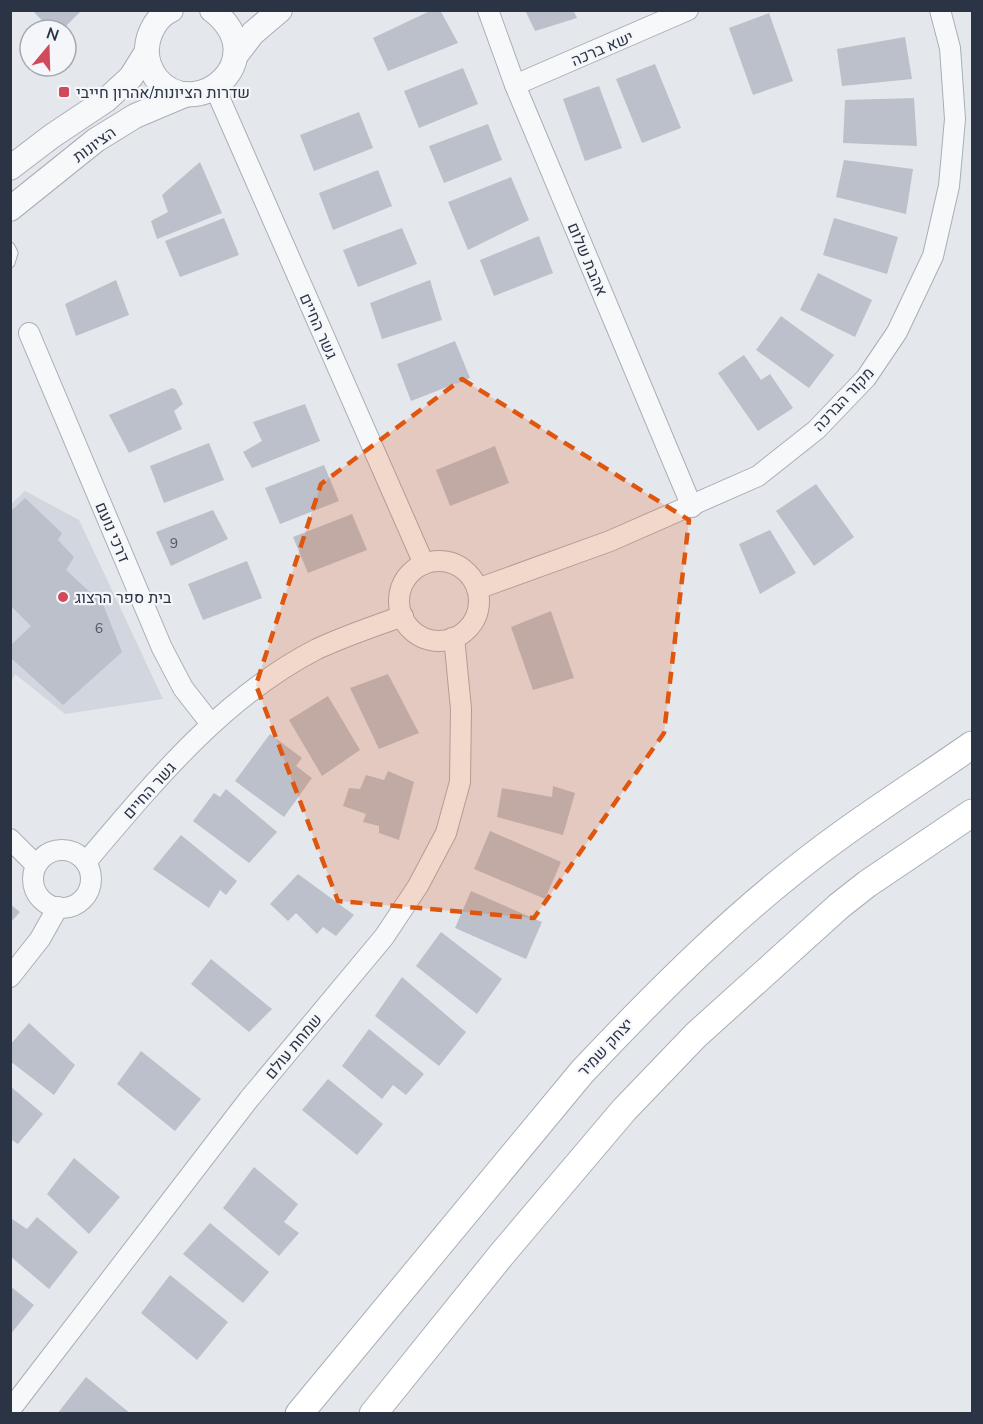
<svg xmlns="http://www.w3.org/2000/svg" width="983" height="1424" font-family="'Nunito Sans',Heebo,sans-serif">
<rect width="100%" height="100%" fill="#e4e7ec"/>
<polygon fill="#d2d6de" points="25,491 79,520 163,699 65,714 15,674 11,682 11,504"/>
<g fill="#bbc0ca">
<polygon points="32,10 82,10 62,30 51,30"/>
<polygon points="432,10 440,10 458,43 388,71 373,38"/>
<polygon points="525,10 573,10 577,18 535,31"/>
<polygon points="769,13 793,81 753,95 729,28"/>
<polygon points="905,37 912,79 842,86 837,49"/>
<polygon points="655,64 681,128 642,143 616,79"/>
<polygon points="463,68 478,104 419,128 404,91"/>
<polygon points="599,86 622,148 585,161 563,99"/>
<polygon points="914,98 917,146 843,143 845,100"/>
<polygon points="359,112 373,148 314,171 300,135"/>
<polygon points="488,124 502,160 444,183 429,146"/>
<polygon points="844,160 913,169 906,214 836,197"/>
<polygon points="200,162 222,213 157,239 151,221 168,212 162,195"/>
<polygon points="378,170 392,206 333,230 319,193"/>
<polygon points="511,177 529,220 468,250 448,202"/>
<polygon points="224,218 239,255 180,277 165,241"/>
<polygon points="834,218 898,237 887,274 823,255"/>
<polygon points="402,228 417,264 358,287 343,250"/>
<polygon points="539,236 553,273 494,296 480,260"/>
<polygon points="818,273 872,300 855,337 800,310"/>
<polygon points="116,280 129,315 76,336 65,304"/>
<polygon points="430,280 442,320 382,339 370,303"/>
<polygon points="781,316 834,355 809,388 756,350"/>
<polygon points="455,341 470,378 411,401 397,364"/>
<polygon points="744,355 761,380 770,374 793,408 758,431 718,373"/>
<polygon points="172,388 176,390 183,404 174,411 182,429 129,453 109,415"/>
<polygon points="305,404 320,441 252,468 243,452 262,441 253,422"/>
<polygon points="209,443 224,480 164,503 150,466"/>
<polygon points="495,446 509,483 450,506 436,470"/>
<polygon points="324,465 339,501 280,524 265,488"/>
<polygon points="816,484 854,537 814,566 776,511"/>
<polygon points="25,498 62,533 58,540 74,557 66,570 103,604 122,652 63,705 10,657 10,646 31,626 10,605 10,512"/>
<polygon points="213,510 228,539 171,566 156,532"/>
<polygon points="352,514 367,550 308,573 293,537"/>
<polygon points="770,530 796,573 760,594 739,544"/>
<polygon points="247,561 262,598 203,620 188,584"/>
<polygon points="551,611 574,678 533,690 511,627"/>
<polygon points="388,674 419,733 379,749 350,688"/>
<polygon points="328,696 360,750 322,776 289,720"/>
<polygon points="270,734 302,758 296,766 312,778 284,817 235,781"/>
<polygon points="388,771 414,782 399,840 379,833 379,826 363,822 366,814 343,806 349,788 360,789 366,775 384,780"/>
<polygon points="553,786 575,793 563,835 497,817 502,788 552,797"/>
<polygon points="226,789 277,832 249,863 193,821 214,793 220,797"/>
<polygon points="490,831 561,862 545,899 474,869"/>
<polygon points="181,835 237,881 226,895 220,890 209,908 153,869"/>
<polygon points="298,874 354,915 336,936 323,927 317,934 296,913 288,921 270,904"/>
<polygon points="471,891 542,922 526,959 455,928"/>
<polygon points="10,904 20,912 10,923"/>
<polygon points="441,932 502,979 477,1014 416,966"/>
<polygon points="211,959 272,1009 249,1032 191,984"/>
<polygon points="402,977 466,1032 439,1066 375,1016"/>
<polygon points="29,1023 75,1065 54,1095 10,1061 10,1045"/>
<polygon points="369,1029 424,1074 406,1095 393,1085 382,1099 342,1066"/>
<polygon points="141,1051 201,1099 175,1131 117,1084"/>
<polygon points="328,1079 383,1124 357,1155 302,1110"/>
<polygon points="10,1086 43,1114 18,1144 10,1139"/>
<polygon points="74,1158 120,1197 89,1234 47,1194"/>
<polygon points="254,1167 298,1204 284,1222 299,1233 279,1256 223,1208"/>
<polygon points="37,1217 78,1252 49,1289 10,1256 10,1221 12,1219 27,1229"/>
<polygon points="210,1223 269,1272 243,1303 183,1254"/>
<polygon points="170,1275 228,1322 197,1360 141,1313"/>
<polygon points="10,1286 34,1305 10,1335"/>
<polygon points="86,1377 131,1414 57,1414"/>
</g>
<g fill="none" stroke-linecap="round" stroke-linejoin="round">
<g stroke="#a9aeb7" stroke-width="11">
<polyline id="service" points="10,247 13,253 10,263"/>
</g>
<g stroke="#a9aeb7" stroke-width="22">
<g id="minor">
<polyline points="488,10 515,85 692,507"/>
<polyline points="515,85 688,10"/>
<polyline points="215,88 424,564"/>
<polyline points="29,333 162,648 183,688 211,724"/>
<circle cx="439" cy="601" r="40"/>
<polyline points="477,589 610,541 758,476 816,430 866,378 897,332 933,256 949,186 955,119 950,48 940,10"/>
<polyline points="10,839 36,865"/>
<circle cx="62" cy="879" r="29"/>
<path d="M86,862C153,783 223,697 317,649C345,636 374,626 403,616"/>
<polyline points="10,977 40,939 58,907"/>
<polyline points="10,1410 249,1099 384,937 418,886 446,833 460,782 461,709 455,647 452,638"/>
</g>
</g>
<g stroke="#a9aeb7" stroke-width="26">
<g id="tertiary">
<path d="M171,10C157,16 148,33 147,48C146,58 150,69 156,78C196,126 275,58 212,10"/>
<polyline points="236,55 253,33 280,10"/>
<polyline points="10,168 52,136 106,100 131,77 146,53"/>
<polyline points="10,209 96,140 135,116 187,94"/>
</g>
</g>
<g stroke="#a9aeb7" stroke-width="29">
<g id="secondary">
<path d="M299,1414L582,1072C662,987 746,903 841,835C884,804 929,775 972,745"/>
<polyline points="373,1414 502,1254 624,1110 696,1035 839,906 867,884 972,813"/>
</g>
</g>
<use href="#service" stroke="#f7f8fa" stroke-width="9"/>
<use href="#minor" stroke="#f7f8fa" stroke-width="20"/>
<use href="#tertiary" stroke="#f7f8fa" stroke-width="24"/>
<use href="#secondary" stroke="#fff" stroke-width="27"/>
</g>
<path fill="#df570f" fill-opacity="0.2" stroke="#df570f" stroke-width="4.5" stroke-dasharray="12 8" stroke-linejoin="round" d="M462,379L689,520L664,733L534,918L338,901L256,685L321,484Z"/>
<g fill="#d1495b" stroke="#f4f6f9" stroke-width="2">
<rect x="58" y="86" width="12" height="12" rx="3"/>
<circle cx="63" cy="597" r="6"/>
</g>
<g text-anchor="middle" stroke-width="4.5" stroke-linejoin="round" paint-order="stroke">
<g font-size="14" fill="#4f5766">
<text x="174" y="548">9</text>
<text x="99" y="633">6</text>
</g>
<g font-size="16" fill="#2b3445" stroke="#f4f6f9">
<text transform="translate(602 48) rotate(-23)" y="6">ישא ברכה</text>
<text transform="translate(94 144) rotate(-36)" y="6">הציונות</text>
<text transform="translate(588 259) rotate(67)" y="6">אהבת שלום</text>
<text transform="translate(319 326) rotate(66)" y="6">גשר החיים</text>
<text transform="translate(843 399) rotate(-47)" y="6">מקור הברכה</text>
<text transform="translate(113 532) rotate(67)" y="6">דרכי נועם</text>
<text transform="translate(149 790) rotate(-48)" y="6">גשר החיים</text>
<text transform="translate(293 1046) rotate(-50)" y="6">שמחת עולם</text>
<text transform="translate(605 1047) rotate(-47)" y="6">יצחק שמיר</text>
</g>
<g font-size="16" fill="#2b3445" stroke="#f4f6f9" text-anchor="start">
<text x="76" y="98">שדרות הציונות/אהרון חייבי</text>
<text x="75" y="603">בית ספר הרצוג</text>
</g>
</g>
<rect width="983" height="1424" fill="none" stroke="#2b3445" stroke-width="24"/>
<g transform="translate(48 48) rotate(19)"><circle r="28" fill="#f4f6f9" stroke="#a4a8b1" stroke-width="1.5"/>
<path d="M0-4.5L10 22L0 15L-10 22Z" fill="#d1495b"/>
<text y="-9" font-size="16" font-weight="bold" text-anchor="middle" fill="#2b3445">N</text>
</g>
</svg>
